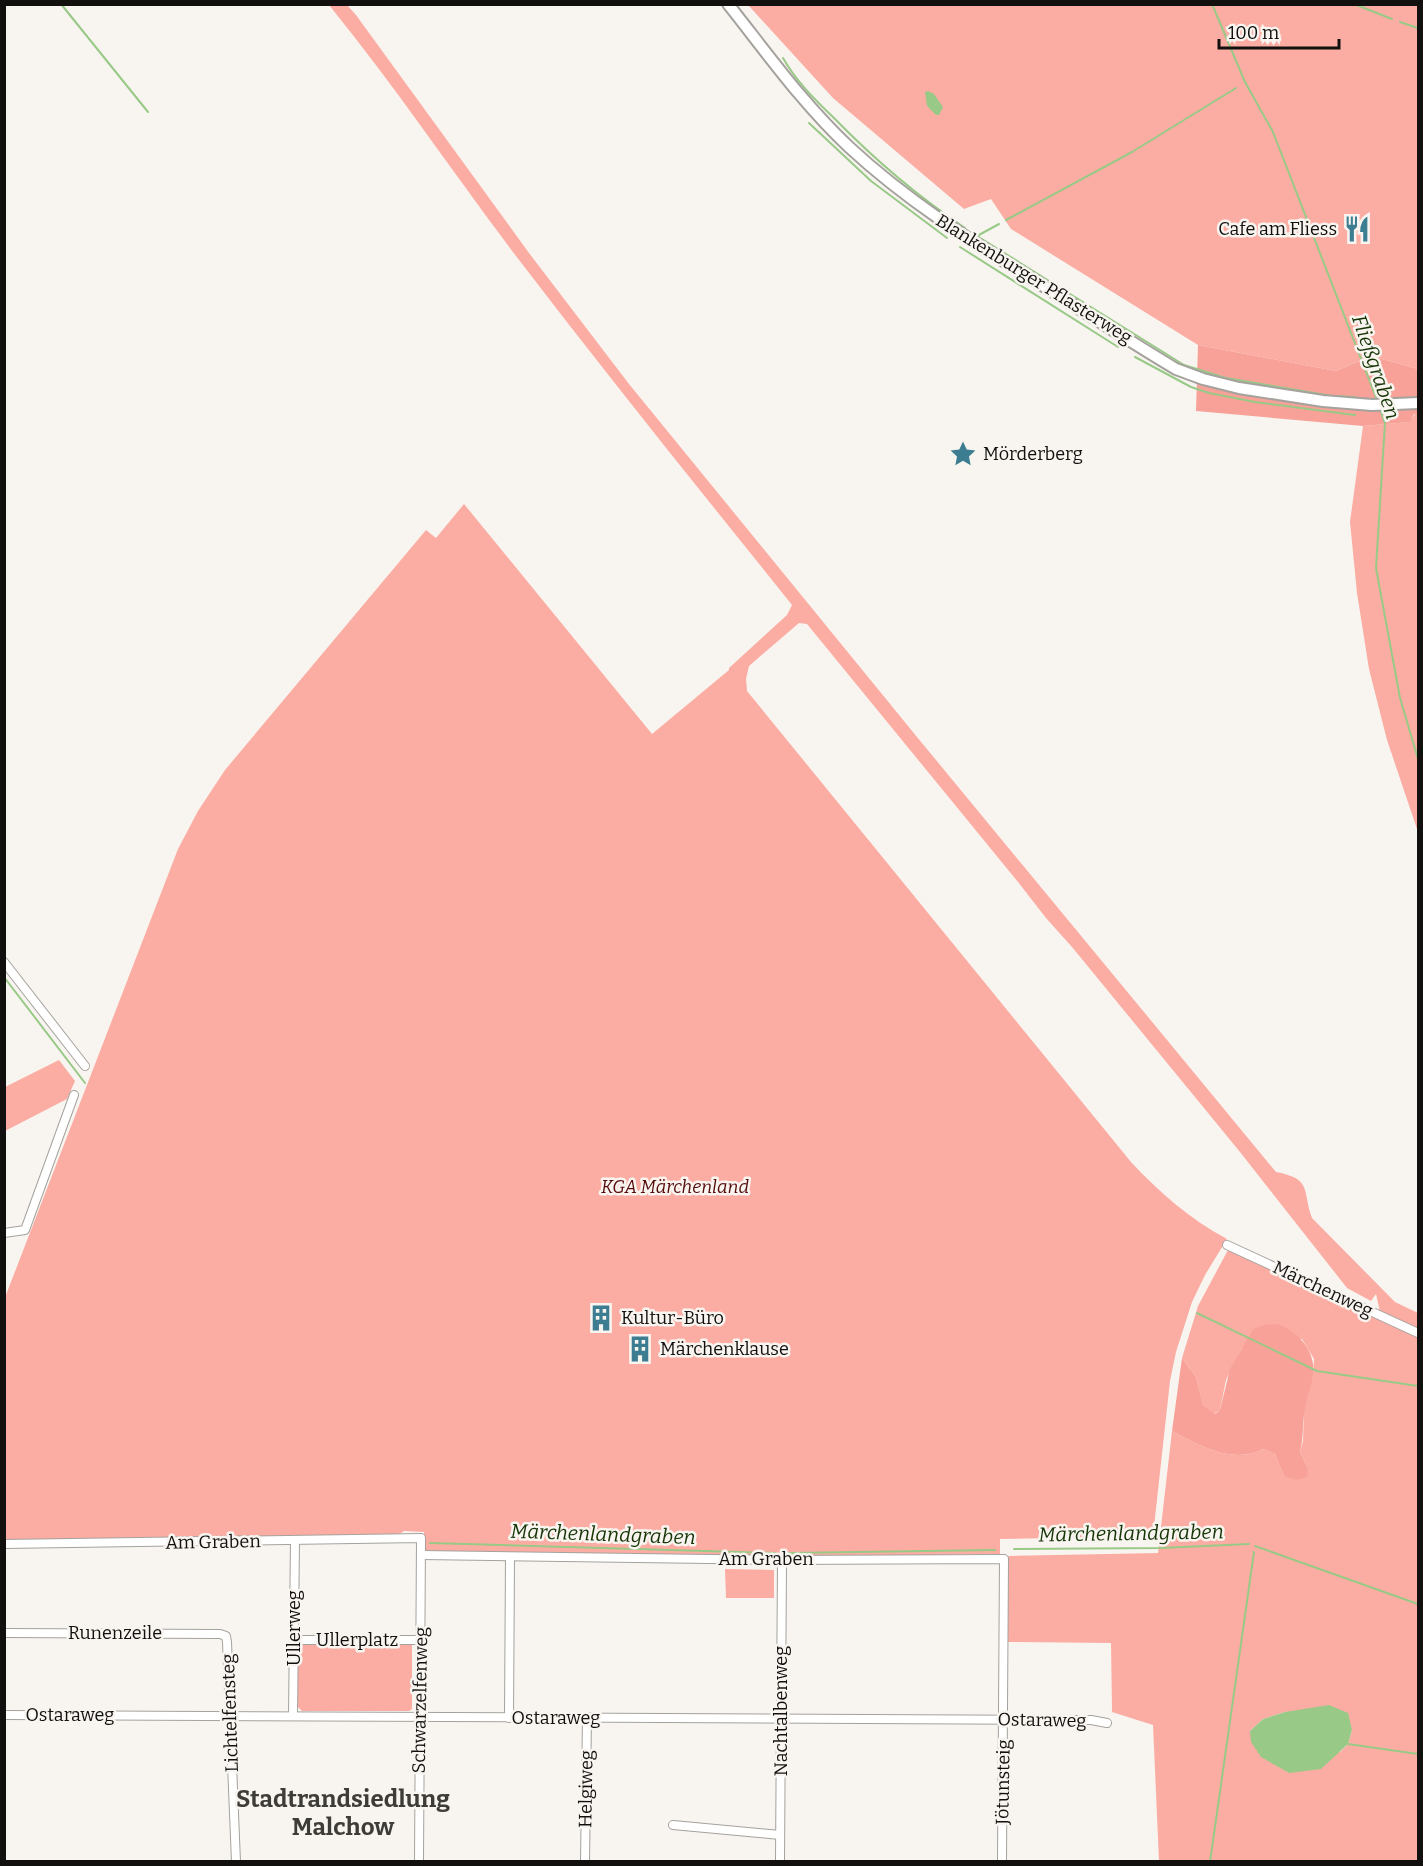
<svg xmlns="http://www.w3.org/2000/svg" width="1423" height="1866" font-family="Bitter,serif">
<rect width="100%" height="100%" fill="#f8f5f0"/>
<g fill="#fcada3" fill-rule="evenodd">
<path d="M329,5H347L356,15L529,253L629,384L917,737L1276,1172C1313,1179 1302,1191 1312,1218L1395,1302L1418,1313V1861H1159L1153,1725L1112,1712L1111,1643L1006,1642L1008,1556L1158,1553L1172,1431C1197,1445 1234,1465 1263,1449L1275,1454L1284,1476L1308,1468L1300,1452L1303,1441L1304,1411L1313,1374L1314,1359L1302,1339L1242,1348L1226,1380L1220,1410L1214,1414L1203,1407L1196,1377L1182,1358L1198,1306L1228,1250L1382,1321L1376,1294L1371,1301L1347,1288L1240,1152L1072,947L1046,918L1018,882L807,624L799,623L749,666L746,679L747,691L1131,1162C1160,1193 1190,1219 1227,1239L1205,1275L1192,1302L1176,1352L1170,1381L1153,1536L1000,1539V1554L784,1557L424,1552V1532L404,1531L398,1535L5,1541L4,1300L178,849L198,811L225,770L426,530L436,538L464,504L652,734L729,670V668L787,615L792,605C699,489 606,374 516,256C453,173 395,86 329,5ZM1285,1712L1352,1730L1348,1744L1340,1752L1250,1731L1263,1719Z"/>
<polygon points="748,5 1418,5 1418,369 1371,356 1336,371 1198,345 1011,229 991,199 964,209 833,98"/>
<polygon points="1415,414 1418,414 1418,832 1387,740 1369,669 1357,593 1350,522 1363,426 1409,422"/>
<polygon points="59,1060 75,1081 67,1099 5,1131 5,1087"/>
<polygon points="725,1569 774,1570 774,1598 726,1598"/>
<polygon points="306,1642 407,1642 412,1644 412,1709 409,1711 302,1711 296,1705 297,1650"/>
</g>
<g fill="#f7a198">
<polygon points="1198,345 1336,371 1371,356 1418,369 1418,414 1414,414 1410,422 1363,426 1196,411"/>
<path d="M1277,1324C1290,1329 1298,1334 1306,1346C1321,1369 1309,1386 1305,1409C1302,1423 1304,1437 1300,1452L1308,1468L1307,1477L1296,1480L1284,1476L1275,1454L1263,1449C1234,1465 1197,1445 1172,1431L1182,1358L1196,1377L1203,1406L1215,1414L1220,1410L1230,1369L1253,1329L1264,1325Z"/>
</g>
<g fill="#99c987">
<polygon points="928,91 934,94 943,107 939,115 936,115 927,106 925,92"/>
<polygon points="1329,1705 1348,1713 1352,1730 1348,1744 1321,1769 1289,1773 1261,1757 1251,1742 1250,1731 1263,1719 1285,1712"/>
</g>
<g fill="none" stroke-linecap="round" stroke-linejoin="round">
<g stroke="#99c987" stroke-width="2">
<polyline points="61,4 148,112"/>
<polyline points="1212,4 1245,82 1273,132 1377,400"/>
<polyline points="1354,4 1392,19"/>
<polyline points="1400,22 1418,28"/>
<path d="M783,58C796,81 815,100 834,118C874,159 917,196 965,228"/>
<polyline points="809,123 871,181 947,238"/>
<polyline points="1006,220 1132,152 1236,88"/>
<polyline points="999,224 977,236 1184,365 1226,378 1332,396 1355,397"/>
<polyline points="960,247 1118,347"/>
<polyline points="1135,357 1191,387 1209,393 1255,402 1355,415"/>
<polyline points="1380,409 1385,423 1376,568 1400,698 1418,759"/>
<polyline points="4,977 85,1083"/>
<polyline points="1197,1313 1317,1371 1418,1386"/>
<polyline points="430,1543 776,1553"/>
<polyline points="1255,1546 1418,1604"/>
<polyline points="1014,1549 1161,1548 1249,1544"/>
<polyline points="787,1553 995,1550"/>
<polyline points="1348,1744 1418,1754"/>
<polyline points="1210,1862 1254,1552"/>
</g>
<g stroke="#a5a29d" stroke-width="10">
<g id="street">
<polyline points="4,962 85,1066"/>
<polyline points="4,1233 25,1230 74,1095"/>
<polyline points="1227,1245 1418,1333"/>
<polyline points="4,1544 421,1538 419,1862"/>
<polyline points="421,1555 782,1560 1004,1559 1002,1862"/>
<polyline points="4,1633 220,1634 226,1636 227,1642 236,1862"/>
<polyline points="294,1640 421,1640"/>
<polyline points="4,1715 1091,1720 1107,1723"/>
<polyline points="293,1715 295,1541"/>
<polyline points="509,1718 510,1557"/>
<polyline points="673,1825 780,1835"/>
<polyline points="585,1862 587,1717"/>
<polyline points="780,1862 782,1560"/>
</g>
</g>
<g stroke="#a5a29d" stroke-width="14">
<path id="secondary" d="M728,4C767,53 803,104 849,147C906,200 971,241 1037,282C1083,311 1129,341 1176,369L1203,379L1239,388L1323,401L1372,405L1418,403"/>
</g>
<use href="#street" stroke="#fff" stroke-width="8"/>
<use href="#secondary" stroke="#fff" stroke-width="10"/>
</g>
<defs>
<g id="restaurant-bare" transform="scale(2.07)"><path d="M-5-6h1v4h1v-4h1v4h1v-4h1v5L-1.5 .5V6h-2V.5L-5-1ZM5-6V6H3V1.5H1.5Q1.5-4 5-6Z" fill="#3d7d91" stroke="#f8f5f0" stroke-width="2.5" paint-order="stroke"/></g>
<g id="sight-bare" transform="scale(2.07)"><path d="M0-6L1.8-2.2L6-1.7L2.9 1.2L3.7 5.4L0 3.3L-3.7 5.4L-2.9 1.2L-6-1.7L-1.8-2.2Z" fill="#3d7d91" stroke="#f8f5f0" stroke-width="2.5" paint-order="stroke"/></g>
<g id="building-bare" transform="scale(2.07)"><path d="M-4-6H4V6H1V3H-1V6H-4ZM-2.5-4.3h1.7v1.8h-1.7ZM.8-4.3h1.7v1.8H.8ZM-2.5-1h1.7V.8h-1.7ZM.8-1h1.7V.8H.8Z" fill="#3d7d91" stroke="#f8f5f0" stroke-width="2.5" paint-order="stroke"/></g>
</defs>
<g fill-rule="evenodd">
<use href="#restaurant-bare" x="1357" y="229"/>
<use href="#sight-bare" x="963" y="454"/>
<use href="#building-bare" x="601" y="1318"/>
<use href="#building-bare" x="640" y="1349"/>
</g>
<g text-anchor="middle" stroke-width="5" stroke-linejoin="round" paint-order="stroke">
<g font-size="18" fill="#11100e" stroke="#f8f5f0" text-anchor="start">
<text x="1337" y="235" text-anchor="end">Cafe am Fliess</text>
<text x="983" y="460">Mörderberg</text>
<text x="621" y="1324">Kultur-Büro</text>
<text x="660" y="1355">Märchenklause</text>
</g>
<g font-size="18" fill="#11100e" stroke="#f8f5f0">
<text transform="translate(1034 279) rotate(32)" y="6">Blankenburger Pflasterweg</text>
<text transform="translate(1323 1289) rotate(25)" y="6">Märchenweg</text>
<text transform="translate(213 1542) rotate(-1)" y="6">Am Graben</text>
<text x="766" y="1565">Am Graben</text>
<text transform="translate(294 1628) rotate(-90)" y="6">Ullerweg</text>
<text x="115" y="1639">Runenzeile</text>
<text x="357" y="1646">Ullerplatz</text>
<text transform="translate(420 1700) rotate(-89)" y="6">Schwarzelfenweg</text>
<text transform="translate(781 1711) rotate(-90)" y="6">Nachtalbenweg</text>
<text transform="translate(230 1713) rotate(-92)" y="6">Lichtelfensteg</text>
<text x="70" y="1721">Ostaraweg</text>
<text x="556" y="1724">Ostaraweg</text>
<text transform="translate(1042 1720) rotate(1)" y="6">Ostaraweg</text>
<text transform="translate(1003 1782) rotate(-89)" y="6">Jötunsteig</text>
<text transform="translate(586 1789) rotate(-89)" y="6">Helgiweg</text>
</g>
<g font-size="18" font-style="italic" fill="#560b0b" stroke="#f8f5f0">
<text x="675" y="1193">KGA Märchenland</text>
</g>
<g font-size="20" font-style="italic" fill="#163506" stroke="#f8f5f0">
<text transform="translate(1376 367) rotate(71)" y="7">Fließgraben</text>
<text transform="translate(1131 1533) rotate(-1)" y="7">Märchenlandgraben</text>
<text transform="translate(603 1534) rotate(2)" y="7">Märchenlandgraben</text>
</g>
<g font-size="24" font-weight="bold" fill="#3e3c38" stroke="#f8f5f0">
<text x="343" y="1807">Stadtrandsiedlung<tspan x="343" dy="28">Malchow</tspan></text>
</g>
</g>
<rect width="1423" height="1866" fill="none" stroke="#11100e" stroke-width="12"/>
<path d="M1219 39v9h120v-9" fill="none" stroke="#11100e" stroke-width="3"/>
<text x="1228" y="39" font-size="18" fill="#11100e" stroke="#f8f5f0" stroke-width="4.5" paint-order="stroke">100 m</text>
</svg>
